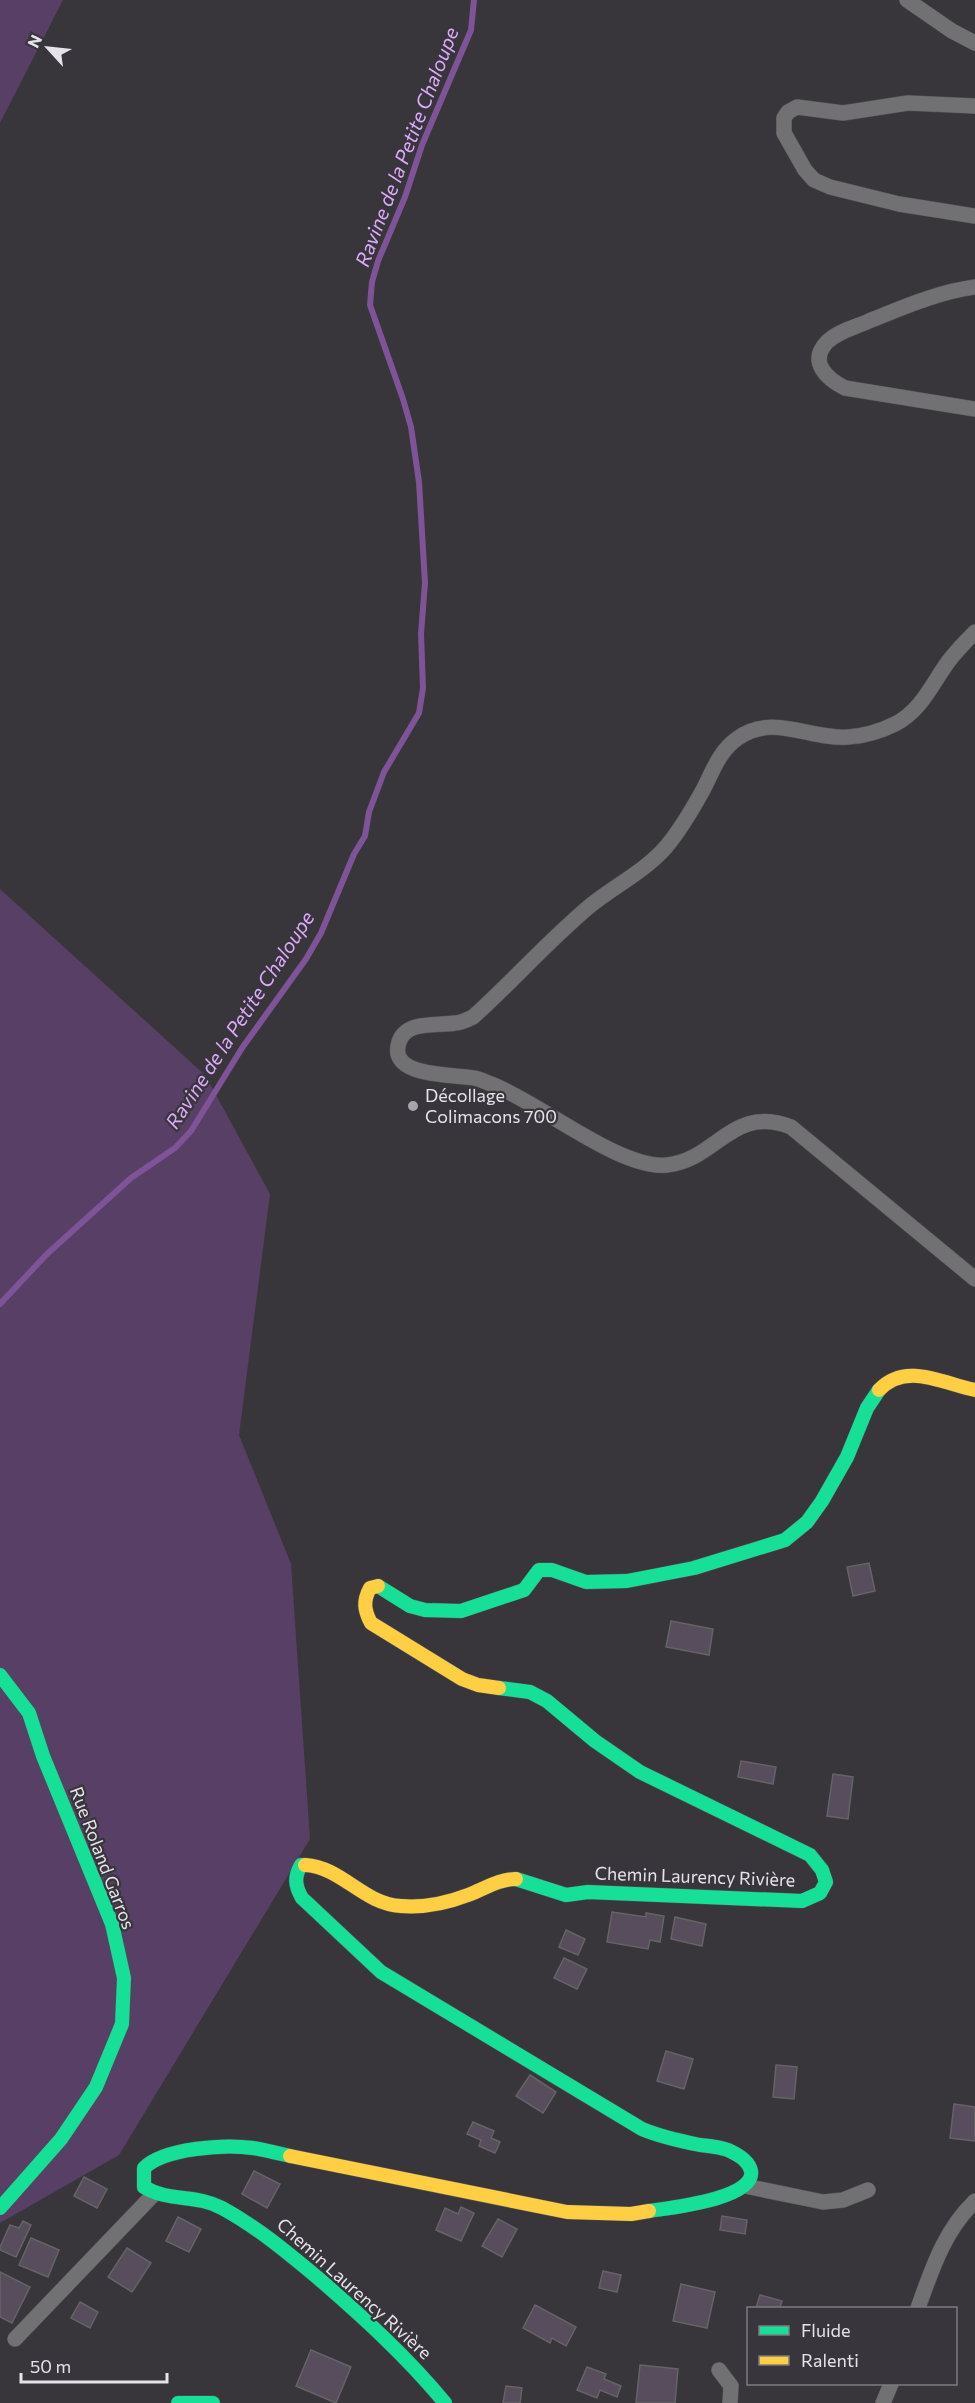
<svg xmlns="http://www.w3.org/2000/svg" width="975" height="2403" font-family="Commissioner,sans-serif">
<rect width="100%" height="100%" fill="#39363b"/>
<g fill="#573f66">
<polygon points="0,0 63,0 0,123"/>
<polygon points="0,889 205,1075 270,1194 239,1435 291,1564 310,1839 119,2155 0,2223"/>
</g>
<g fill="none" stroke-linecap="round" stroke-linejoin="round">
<polyline stroke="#7f5398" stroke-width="6" points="0,1304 47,1254 131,1178 175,1148 191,1131 242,1048 306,959 321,933 354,854 365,836 369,812 384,772 419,713 423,688 421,634 425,583 419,482 411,427 403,399 370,305 372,282 378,261 405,197 422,145 471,30 474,0"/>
</g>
<g fill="#584d5c" stroke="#646366" stroke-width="1.5">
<polygon points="869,1563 875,1591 853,1596 847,1567"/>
<polygon points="671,1621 713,1629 709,1655 666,1647"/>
<polygon points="741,1761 776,1767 773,1784 738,1777"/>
<polygon points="833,1774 853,1777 848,1819 827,1816"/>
<polygon points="612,1912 646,1917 646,1913 664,1916 660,1942 650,1940 648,1949 607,1942"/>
<polygon points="675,1917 706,1924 702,1946 671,1939"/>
<polygon points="566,1930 585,1939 578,1955 559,1947"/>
<polygon points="564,1958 587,1969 577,1989 554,1978"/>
<polygon points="666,2051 693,2059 684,2089 657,2081"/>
<polygon points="776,2065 797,2067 794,2099 773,2097"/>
<polygon points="530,2075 556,2092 543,2113 516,2096"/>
<polygon points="954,2104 975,2107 975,2141 950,2138"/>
<polygon points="473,2122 494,2131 491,2138 500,2142 495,2153 479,2146 481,2140 467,2134"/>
<polygon points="254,2171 280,2184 267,2208 242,2194"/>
<polygon points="84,2177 107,2189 97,2208 74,2196"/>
<polygon points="461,2207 474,2213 461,2241 436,2230 445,2208 458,2214"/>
<polygon points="722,2216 747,2220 745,2234 720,2230"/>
<polygon points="178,2217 201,2229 189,2252 166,2241"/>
<polygon points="498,2219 517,2229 502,2257 482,2246"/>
<polygon points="23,2221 31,2225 16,2257 0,2250 0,2247 10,2225 19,2228"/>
<polygon points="31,2238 59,2250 48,2277 19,2265"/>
<polygon points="127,2248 151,2263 132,2292 108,2277"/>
<polygon points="603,2271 621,2275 617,2292 599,2288"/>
<polygon points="0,2272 30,2287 12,2323 0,2317"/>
<polygon points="681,2284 715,2292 707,2328 673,2321"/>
<polygon points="760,2295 782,2301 780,2308 756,2308"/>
<polygon points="80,2302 98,2312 90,2328 71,2318"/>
<polygon points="535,2305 576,2327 566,2346 552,2338 550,2343 523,2328"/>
<polygon points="311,2350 351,2367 336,2403 296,2386"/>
<polygon points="640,2365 678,2369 675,2403 636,2403"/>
<polygon points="587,2367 606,2374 604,2379 621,2386 617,2397 600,2390 597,2398 577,2390"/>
<polygon points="506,2386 522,2388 520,2403 503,2403"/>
</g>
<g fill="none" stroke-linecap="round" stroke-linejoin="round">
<g stroke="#545256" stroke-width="16">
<g id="street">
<polyline points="907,0 952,31 975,43"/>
<polyline points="975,106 908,103 843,113 797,107 788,112 784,118 784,133 805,170 814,180 830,187 899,204 975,216"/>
<path d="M975,287C938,292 904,307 869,321C856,327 838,331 827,342C808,362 827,379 845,388L975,409"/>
<path d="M975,632C965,642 956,651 948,662C932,684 921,711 895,724C881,731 863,736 848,737C810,740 773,713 738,738C719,751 713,771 703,790C692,810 681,829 666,847C645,871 616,885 591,905C549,940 513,981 473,1017C467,1020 461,1023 455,1023C437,1026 406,1020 399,1042C387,1078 454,1074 474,1078C480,1079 486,1082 491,1084C539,1102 620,1170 667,1165C717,1160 732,1104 791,1127L975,1279"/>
<polyline points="745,2186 823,2202 843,2200 868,2190"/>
<path d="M918,2308C932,2269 944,2231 975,2201"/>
<polyline points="15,2339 154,2194"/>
<polyline points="719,2370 731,2386 730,2403"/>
<polyline points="883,2403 891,2384"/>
</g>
</g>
<g stroke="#545256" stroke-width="15">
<g id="fast">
<polyline points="378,1586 410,1606 425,1610 461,1611 524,1590 539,1570 552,1570 586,1582 627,1581 694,1568 785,1540 807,1522 822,1501 847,1457 867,1408 879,1390"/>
<polyline points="0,1675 29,1713 43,1756 112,1924 124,1978 122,2024 96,2087 61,2139 0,2208"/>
<polyline points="499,1688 530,1692 547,1701 595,1741 640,1772 810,1855 822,1870 826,1882 820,1893 802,1901 588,1892 566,1895 516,1879"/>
<path d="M305,1865H301C294,1877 295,1886 302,1898L381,1972L642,2129C661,2137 680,2141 700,2145C709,2146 720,2147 728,2150C737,2154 749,2161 751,2171C756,2199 668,2208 649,2211"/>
<path d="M290,2156C277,2153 265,2150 253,2148C225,2144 164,2148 144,2168V2187C168,2202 196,2194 222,2208C257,2227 288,2253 318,2278C363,2317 407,2357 445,2403"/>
<polyline points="178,2403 213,2403"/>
</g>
</g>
<g stroke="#545256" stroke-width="15">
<g id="slow">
<path d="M879,1390C906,1361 944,1384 975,1390"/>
<path d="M378,1586L370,1588C363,1601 364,1610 371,1623L462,1679L478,1685L499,1688"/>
<path d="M305,1865C342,1867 363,1904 401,1906C424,1908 447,1903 468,1895C484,1889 499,1879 516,1879"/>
<polyline points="290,2156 567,2212 631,2214 649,2211"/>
</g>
</g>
<use href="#street" stroke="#717072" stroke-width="15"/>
<use href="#fast" stroke="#16e098" stroke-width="14"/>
<use href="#slow" stroke="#ffcf43" stroke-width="14"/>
</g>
<circle fill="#a9a6ab" stroke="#39353c" stroke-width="2" cx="413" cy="1106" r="6"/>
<g text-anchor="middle" stroke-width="4.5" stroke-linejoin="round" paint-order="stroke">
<g font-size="18" fill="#e6e3e8" stroke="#39353c" text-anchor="start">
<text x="425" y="1102">Décollage<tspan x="425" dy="21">Colimacons 700</tspan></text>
</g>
<g font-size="18" fill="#e6e3e8" stroke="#39353c">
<text transform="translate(102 1858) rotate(69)" y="6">Rue Roland Garros</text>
<text transform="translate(695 1877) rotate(2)" y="6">Chemin Laurency Rivière</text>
<text transform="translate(354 2289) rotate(42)" y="6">Chemin Laurency Rivière</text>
</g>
<g font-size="20" font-style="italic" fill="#dca9fb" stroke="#39353c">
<text transform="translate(407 147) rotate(-69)" y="7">Ravine de la Petite Chaloupe</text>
<text transform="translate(240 1020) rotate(-57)" y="7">Ravine de la Petite Chaloupe</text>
</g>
</g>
<rect x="747" y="2307" width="210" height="78" fill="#39353c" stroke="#7e7b81" stroke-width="1.5"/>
<rect x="759" y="2326" width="30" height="9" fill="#16e098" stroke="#7e7b81" stroke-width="1.5"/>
<text x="801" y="2337" font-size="18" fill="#e6e3e8">Fluide</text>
<rect x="759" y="2356" width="30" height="9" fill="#ffcf43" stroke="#7e7b81" stroke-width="1.5"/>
<text x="801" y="2367" font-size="18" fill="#e6e3e8">Ralenti</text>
<g transform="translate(48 48) rotate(297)" stroke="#39353c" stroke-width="4.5" paint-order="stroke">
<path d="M0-4.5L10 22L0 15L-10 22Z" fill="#e6e3e8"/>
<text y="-9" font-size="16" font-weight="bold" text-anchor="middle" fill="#e6e3e8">N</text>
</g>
<path d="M21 2373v9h146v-9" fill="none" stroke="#e6e3e8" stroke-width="3"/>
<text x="30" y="2373" font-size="18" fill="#e6e3e8" stroke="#39353c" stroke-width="4.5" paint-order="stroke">50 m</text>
</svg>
